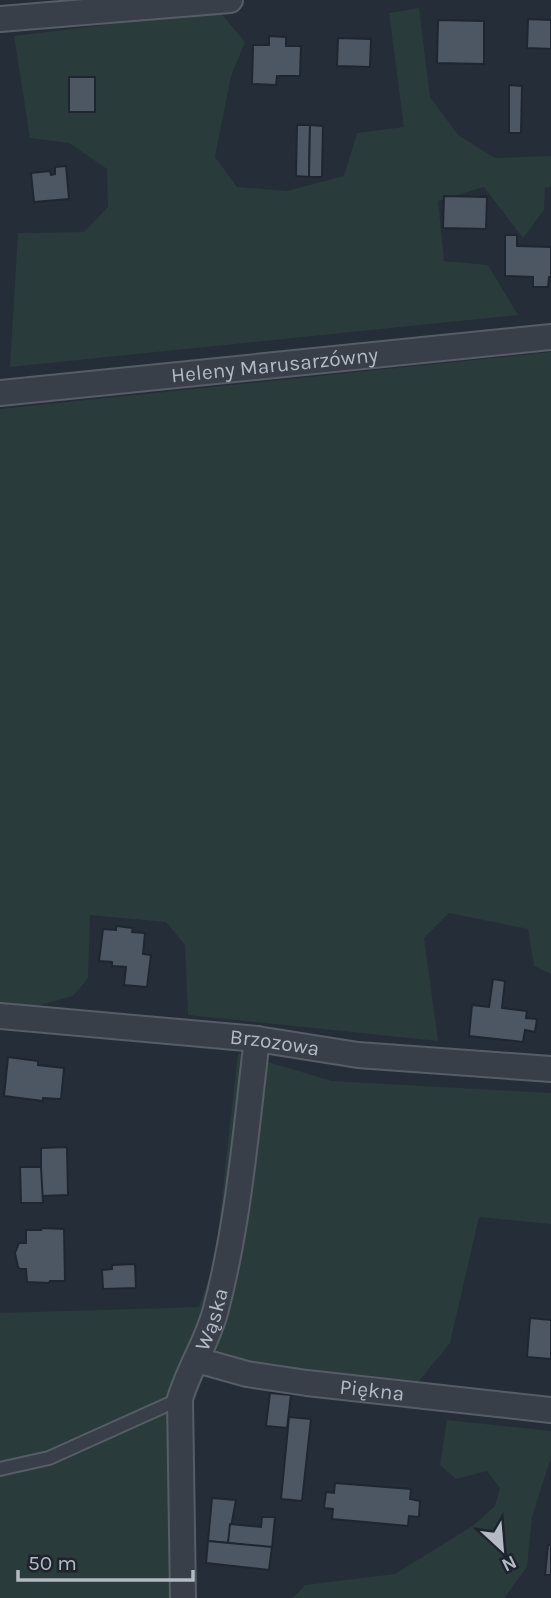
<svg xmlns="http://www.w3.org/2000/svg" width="551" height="1598" font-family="Karla,sans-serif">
<rect width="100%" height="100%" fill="#252d38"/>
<g fill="#2a3b3b">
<polygon points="419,8 430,97 458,135 495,158 551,156 551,187 545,187 544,210 523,238 484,187 438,201 444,261 488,265 518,315 10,367 18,233 84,232 108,207 107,169 69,143 30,138 14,36 219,11 245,42 231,76 215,157 237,187 287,191 344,176 357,133 404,127 389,13"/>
<polygon points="551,352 551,974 534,966 528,929 449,913 424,938 438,1041 188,1015 185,945 166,922 90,915 88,978 73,996 0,1016 0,409"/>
<polygon points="238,1053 332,1081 551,1093 551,1224 479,1217 450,1343 419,1381 239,1362 184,1382 193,1598 0,1598 0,1313 199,1307 215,1261"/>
<polygon points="447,1420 551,1431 551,1457 532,1517 527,1567 504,1598 293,1598 305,1585 395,1574 474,1525 495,1506 500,1488 487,1471 456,1479 440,1465"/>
</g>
<g fill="#4d5763" stroke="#1f262f" stroke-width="2">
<polygon points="528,19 551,20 551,49 527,48"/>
<polygon points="438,20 484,21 484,64 437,63"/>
<polygon points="269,36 286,37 286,46 301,46 300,76 277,76 276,85 252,84 253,45 269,45"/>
<polygon points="338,38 371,39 370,67 337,66"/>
<rect x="69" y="77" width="26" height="35"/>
<polygon points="509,85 522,86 521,133 509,133"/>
<polygon points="297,125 310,125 309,177 296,176"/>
<polygon points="310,125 323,126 322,177 309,177"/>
<polygon points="66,166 69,199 34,202 31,173 50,171 51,175 55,174 55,167"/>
<polygon points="444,196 487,197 486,229 443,228"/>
<polygon points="505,235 517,235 517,246 551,247 551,277 549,277 548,287 533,287 533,277 505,276"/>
<polygon points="116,926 133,928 132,932 145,933 143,954 151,955 147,987 124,985 126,967 112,966 112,962 99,961 103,929 116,930"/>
<polygon points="493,979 505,981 502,1008 527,1011 526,1018 537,1019 535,1032 525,1030 523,1042 469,1036 472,1005 489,1007"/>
<polygon points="8,1057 38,1061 38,1065 64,1068 61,1099 43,1098 43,1101 4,1096"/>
<polygon points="67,1147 68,1195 41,1196 41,1148"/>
<polygon points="20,1167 41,1167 43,1203 21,1203"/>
<polygon points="42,1228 64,1229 65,1281 50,1281 49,1283 27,1282 26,1269 20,1269 18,1267 15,1253 19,1243 26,1243 26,1230 41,1230"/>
<polygon points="135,1264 136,1288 103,1289 102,1270 112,1269 112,1265"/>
<polygon points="530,1318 551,1320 551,1359 527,1357"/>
<polygon points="270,1393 291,1395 287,1428 266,1426"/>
<polygon points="289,1417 311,1419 302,1501 281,1499"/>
<polygon points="335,1483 411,1489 410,1499 420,1501 419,1517 409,1516 408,1526 332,1519 333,1509 324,1508 326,1492 334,1493"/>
<polygon points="212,1498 236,1500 228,1543 208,1541"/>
<polygon points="262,1517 275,1517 272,1548 228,1543 230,1524 261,1527"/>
<polygon points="208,1541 272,1547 269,1570 206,1563"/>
<polygon points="548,1545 551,1545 551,1575 545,1575"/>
</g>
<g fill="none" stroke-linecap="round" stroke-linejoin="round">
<g stroke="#565d66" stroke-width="16">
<polyline id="service" points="0,1469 49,1458 180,1399"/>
</g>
<g stroke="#565d66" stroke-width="28">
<g id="minor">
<polyline points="0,19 230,0"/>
<path id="s1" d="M0,393L551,337"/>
<path id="s2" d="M0,1016L257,1039L358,1055L551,1069"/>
<path id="s3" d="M197,1360L247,1374L307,1383L551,1410"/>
<path id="s4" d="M183,1598L180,1399C189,1368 208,1341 216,1309C239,1221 246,1129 257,1039"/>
</g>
</g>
<use href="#service" stroke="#383f49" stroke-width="12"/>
<use href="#minor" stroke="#383f49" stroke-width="24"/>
</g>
<g text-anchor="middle" stroke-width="5" stroke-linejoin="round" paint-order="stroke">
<g font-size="21" fill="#b3bac4" stroke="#1d242d">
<text dy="7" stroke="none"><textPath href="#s1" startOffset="276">Heleny Marusarzówny</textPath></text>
<text dy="7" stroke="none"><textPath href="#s2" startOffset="276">Brzozowa</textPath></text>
<text dy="7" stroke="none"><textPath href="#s4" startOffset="285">Wąska</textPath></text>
<text dy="7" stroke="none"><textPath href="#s3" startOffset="178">Piękna</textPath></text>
</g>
</g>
<g transform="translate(502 1549) rotate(154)" stroke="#1d242d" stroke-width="5" paint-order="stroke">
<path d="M0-5L12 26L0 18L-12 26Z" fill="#b3bac4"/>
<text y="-10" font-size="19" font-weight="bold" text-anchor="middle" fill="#b3bac4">N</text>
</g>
<path d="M18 1570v10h175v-10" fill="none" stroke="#b3bac4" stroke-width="3.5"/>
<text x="28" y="1570" font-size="21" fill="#b3bac4" stroke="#1d242d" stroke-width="5" paint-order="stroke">50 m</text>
</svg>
